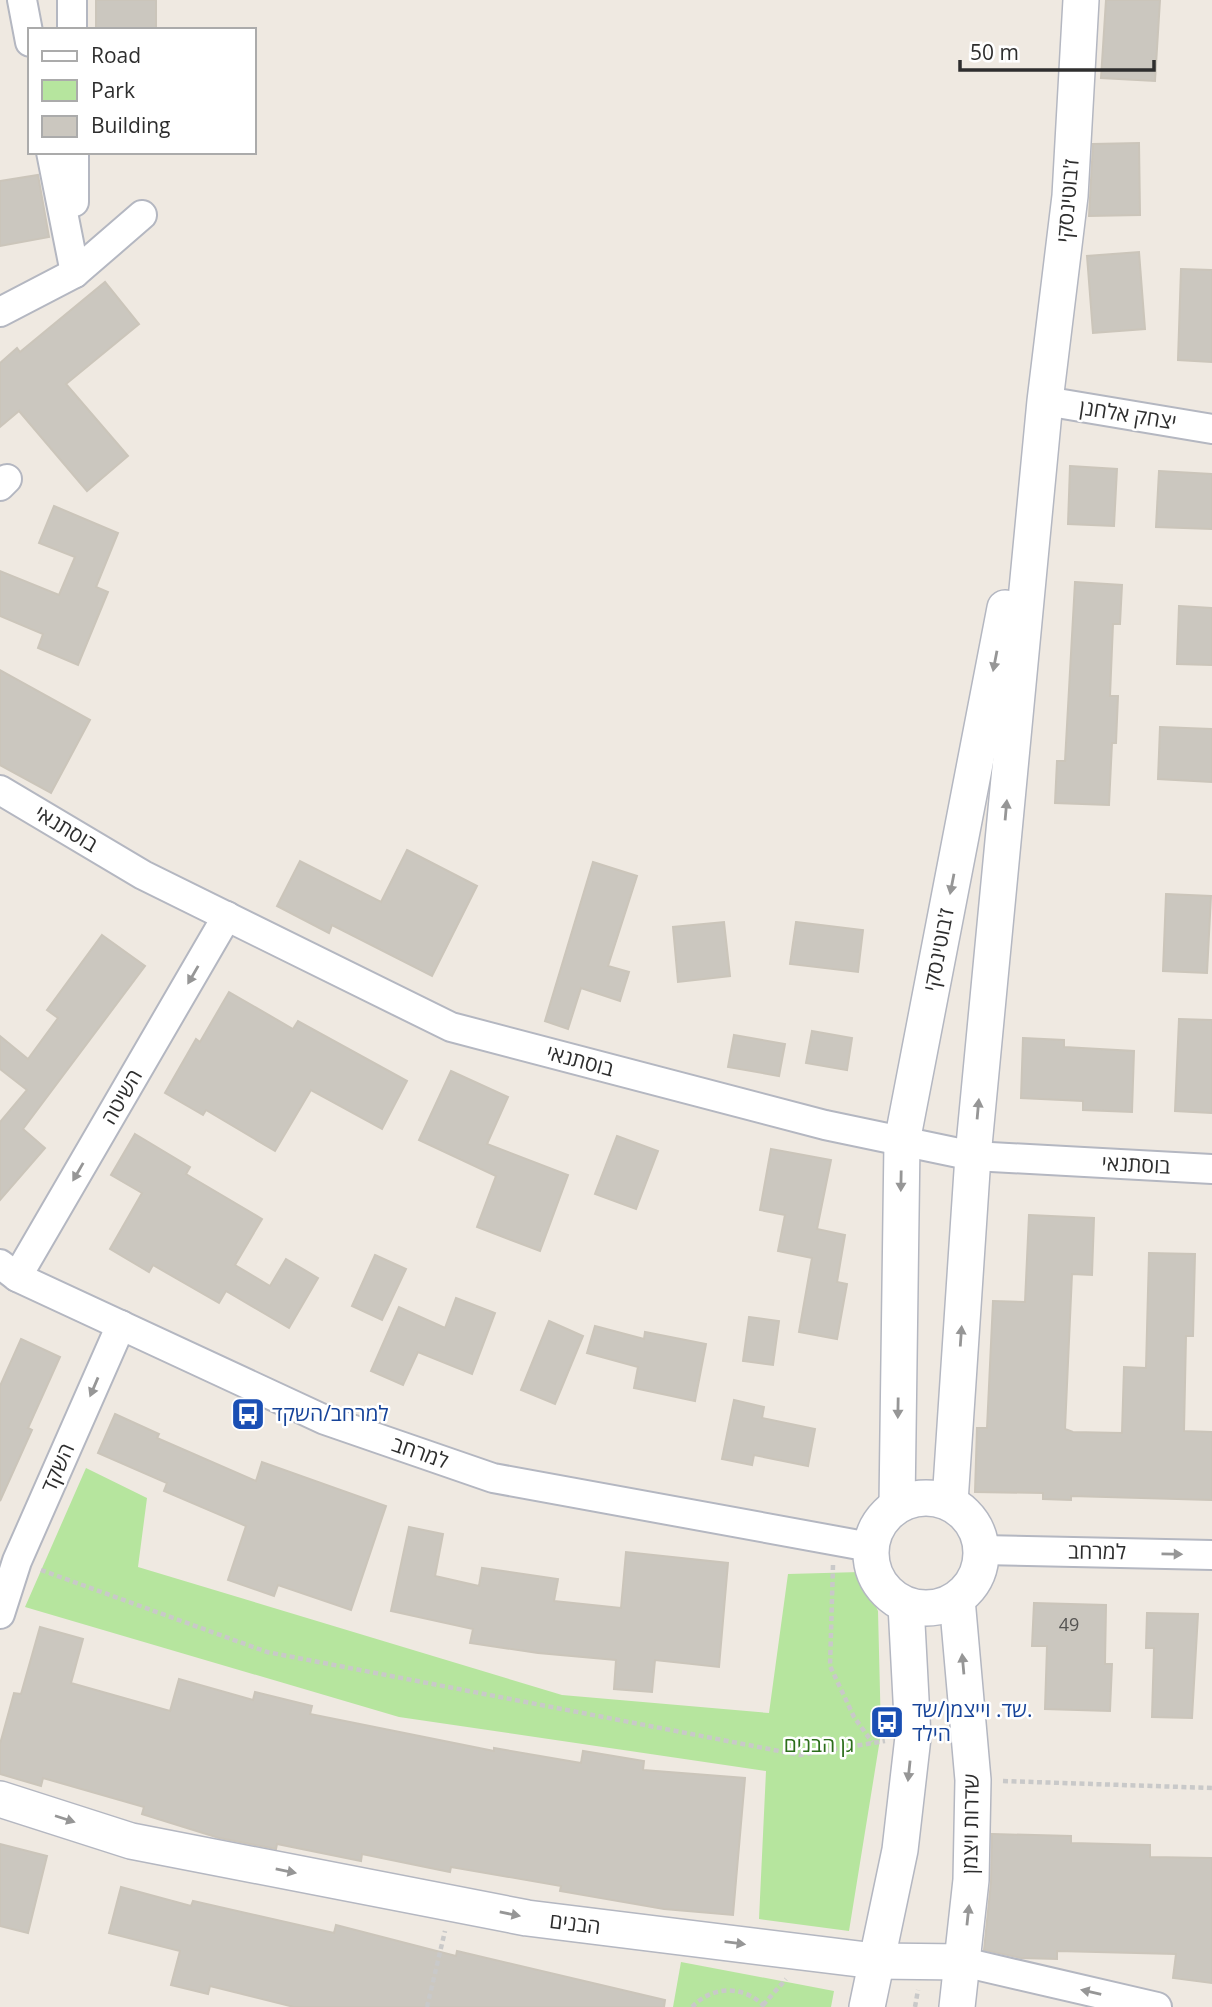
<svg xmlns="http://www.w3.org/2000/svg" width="1212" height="2007" font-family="'Open Sans','Noto Sans Hebrew',sans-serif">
<rect width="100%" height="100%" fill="#efe9e1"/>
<g fill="#b6e59e">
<polygon points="86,1468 147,1498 138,1567 562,1695 769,1713 788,1574 860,1572 878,1611 881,1733 849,1931 759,1919 766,1771 399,1717 25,1607"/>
<polygon points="681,1962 834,1991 831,2007 673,2007"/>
</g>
<g fill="#cbc7bf" stroke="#cbc5ba" stroke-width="2">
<rect x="96" y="0" width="60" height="30"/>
<polygon points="1106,0 1160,0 1155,81 1101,78"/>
<polygon points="1139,143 1140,215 1089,216 1093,144"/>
<polygon points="38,175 49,237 0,246 0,181"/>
<polygon points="1139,252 1145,329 1093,333 1087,256"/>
<polygon points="1181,269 1212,270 1212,362 1178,360"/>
<polygon points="105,282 139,324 66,384 128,456 87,491 19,411 0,427 0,363 17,348 20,352"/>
<polygon points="1070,466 1117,469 1114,526 1068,524"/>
<polygon points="1159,471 1212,474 1212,529 1156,527"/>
<polygon points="54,506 118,533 96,587 108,592 78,665 38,648 43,634 0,616 0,571 59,595 75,557 39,543"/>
<polygon points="1075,582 1122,585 1120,624 1113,624 1110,696 1118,696 1116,743 1112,743 1109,805 1055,803 1057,761 1065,761"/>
<polygon points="1179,606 1212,608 1212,665 1177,664"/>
<polygon points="0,670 90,720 51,793 0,765"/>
<polygon points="1160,727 1212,729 1212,782 1158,779"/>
<polygon points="407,850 477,886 432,976 332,925 329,933 277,906 300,861 381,902"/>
<polygon points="593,862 637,876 608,966 629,972 620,1001 581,988 568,1029 545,1021"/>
<polygon points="1166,894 1211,896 1207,973 1163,971"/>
<polygon points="724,922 730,976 678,982 673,927"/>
<polygon points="796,922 863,930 858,972 790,964"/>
<polygon points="102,935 145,966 23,1129 45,1148 0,1200 0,1122 27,1090 0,1069 0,1036 28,1059 58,1018 47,1010"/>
<polygon points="229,992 293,1029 298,1021 407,1081 382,1129 311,1090 275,1151 206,1110 203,1115 165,1093 196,1039 200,1042"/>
<polygon points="1179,1019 1212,1020 1212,1113 1175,1111"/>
<polygon points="812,1031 852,1038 847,1070 806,1063"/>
<polygon points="734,1035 785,1044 779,1076 728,1067"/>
<polygon points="1023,1038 1064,1040 1064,1047 1134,1051 1132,1112 1083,1110 1083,1101 1021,1098"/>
<polygon points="451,1071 508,1097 487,1144 568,1175 540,1251 477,1227 496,1176 419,1140"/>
<polygon points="135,1134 190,1167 186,1174 262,1219 235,1265 270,1286 286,1259 318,1278 289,1328 226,1291 219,1303 153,1265 149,1272 110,1249 142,1193 111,1175"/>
<polygon points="617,1136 658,1151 636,1209 595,1194"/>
<polygon points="771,1149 831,1160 817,1229 845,1235 837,1282 847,1284 837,1339 799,1332 812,1258 778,1251 785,1215 760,1210"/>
<polygon points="1029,1215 1094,1218 1092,1275 1072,1274 1065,1429 1073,1432 1122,1433 1124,1367 1146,1368 1149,1253 1195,1254 1193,1336 1186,1336 1184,1431 1212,1432 1212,1500 1071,1496 1071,1500 1043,1499 1043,1493 975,1492 977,1428 987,1428 993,1301 1025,1302"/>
<polygon points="375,1255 406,1269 382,1320 352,1306"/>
<polygon points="456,1298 495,1313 472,1374 418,1352 403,1385 371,1371 399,1307 445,1328"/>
<polygon points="749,1317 779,1321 773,1365 743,1361"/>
<polygon points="549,1321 583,1336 555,1404 521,1390"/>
<polygon points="595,1326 644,1339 645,1332 706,1344 695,1401 634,1388 638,1367 587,1353"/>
<polygon points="21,1339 60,1357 28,1428 32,1430 0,1501 0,1386"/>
<polygon points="734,1400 764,1407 762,1418 815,1429 808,1466 754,1455 752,1465 722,1459"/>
<polygon points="115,1414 159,1434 157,1438 256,1481 262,1462 386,1506 351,1610 278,1585 274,1596 228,1580 246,1526 164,1491 167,1483 98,1453"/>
<polygon points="409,1527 443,1534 435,1576 479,1586 482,1568 558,1579 554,1601 621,1608 626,1552 728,1563 719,1667 655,1660 652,1692 614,1689 616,1660 538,1653 470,1643 473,1629 391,1611"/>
<polygon points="1034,1603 1106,1605 1105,1664 1112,1664 1110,1711 1045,1709 1047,1646 1032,1646"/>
<polygon points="1147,1613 1198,1614 1192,1718 1152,1717 1154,1648 1146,1648"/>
<polygon points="40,1627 83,1639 71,1683 170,1711 179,1679 253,1700 255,1692 312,1706 310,1714 494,1751 494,1748 581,1763 583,1751 644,1761 643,1770 745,1778 733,1915 664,1909 560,1891 561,1886 451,1867 450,1872 362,1854 361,1861 277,1844 276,1849 219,1838 142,1814 144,1807 43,1778 41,1786 0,1774 0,1744 14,1693 21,1694"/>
<polygon points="992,1834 1071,1836 1071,1843 1150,1845 1150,1857 1212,1858 1212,1983 1173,1978 1176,1954 1057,1951 1057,1959 1021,1958 984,1950 991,1882"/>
<polygon points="0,1844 47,1856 28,1933 0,1926"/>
<polygon points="121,1887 191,1906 193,1901 334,1933 336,1925 456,1956 457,1951 665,2000 664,2007 294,2007 210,1986 208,1994 171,1985 180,1951 109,1933"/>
</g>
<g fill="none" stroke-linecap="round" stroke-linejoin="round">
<g stroke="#b4b7c1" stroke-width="32">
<g id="minor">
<polyline points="22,0 30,42"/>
<polyline points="72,0 72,30"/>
<polyline points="51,152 75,273"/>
<polyline points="74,152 74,202"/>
<polyline points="0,312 75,273 142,215"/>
<polyline points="1045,401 1212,429"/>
<polyline points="0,486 7,479"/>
<polyline points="0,790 143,875 451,1027 825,1125 973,1156 1212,1169"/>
<polyline points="0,1264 17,1277 325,1420 493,1478 870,1547"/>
<polyline points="17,1277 227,916"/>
<polyline points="981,1550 1212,1555"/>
<polyline points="0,1614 17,1561 121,1325"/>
<polyline points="963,1962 1157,2007"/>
</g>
</g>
<g stroke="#b4b7c1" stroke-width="38">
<g id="tertiary">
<circle cx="926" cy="1553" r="55"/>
<polyline points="950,1502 973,1156 1045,401 1070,196 1081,0"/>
<polyline points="897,1505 902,1142 1005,608"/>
<polyline points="0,1799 131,1841 527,1918 875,1961 963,1962"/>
<polyline points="867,2007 900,1850 913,1737 906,1605"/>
<polyline points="957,2007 971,1880 973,1780 957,1599"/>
</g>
</g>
<g stroke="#c9c9c9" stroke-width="4.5" stroke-dasharray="5 3.5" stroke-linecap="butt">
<polyline points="833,1565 830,1666 854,1717 872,1742"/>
<polyline points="41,1570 267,1652 800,1755 885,1741"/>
<polyline points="1003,1781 1212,1788"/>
<polyline points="763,2005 786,1979"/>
<polyline points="427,2007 445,1931"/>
<path d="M692,2007C713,1985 744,1985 765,2007"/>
<polyline points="915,2007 918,1990"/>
</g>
<use href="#minor" stroke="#fff" stroke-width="28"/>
<use href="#tertiary" stroke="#fff" stroke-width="35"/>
</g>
<defs><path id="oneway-solid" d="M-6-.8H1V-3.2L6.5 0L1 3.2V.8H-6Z" transform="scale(1.75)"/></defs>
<g fill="#969696">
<use href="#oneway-solid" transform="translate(995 661) rotate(101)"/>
<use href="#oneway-solid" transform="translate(1006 810) rotate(-85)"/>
<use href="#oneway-solid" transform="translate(952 884) rotate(101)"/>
<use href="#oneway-solid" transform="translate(193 975) rotate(120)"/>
<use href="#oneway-solid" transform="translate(978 1109) rotate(-85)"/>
<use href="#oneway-solid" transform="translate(78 1172) rotate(120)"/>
<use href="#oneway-solid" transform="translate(901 1181) rotate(91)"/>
<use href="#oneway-solid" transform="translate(961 1336) rotate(-86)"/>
<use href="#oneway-solid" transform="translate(94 1387) rotate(113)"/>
<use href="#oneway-solid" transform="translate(898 1408) rotate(91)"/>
<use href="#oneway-solid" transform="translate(1172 1554) rotate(1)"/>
<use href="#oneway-solid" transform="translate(963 1664) rotate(-95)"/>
<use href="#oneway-solid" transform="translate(909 1771) rotate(96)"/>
<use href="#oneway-solid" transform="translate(65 1819) rotate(18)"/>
<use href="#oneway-solid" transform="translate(286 1871) rotate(11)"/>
<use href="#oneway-solid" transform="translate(510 1914) rotate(11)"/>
<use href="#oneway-solid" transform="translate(968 1915) rotate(-84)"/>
<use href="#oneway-solid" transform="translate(735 1943) rotate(7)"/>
<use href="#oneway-solid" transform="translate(1091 1992) rotate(-167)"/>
</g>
<defs>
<g id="bus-square" transform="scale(1.75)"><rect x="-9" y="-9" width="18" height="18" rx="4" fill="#1a4fb4" stroke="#fff"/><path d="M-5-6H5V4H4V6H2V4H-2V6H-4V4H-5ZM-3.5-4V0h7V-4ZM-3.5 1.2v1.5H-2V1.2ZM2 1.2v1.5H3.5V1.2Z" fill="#fff"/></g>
</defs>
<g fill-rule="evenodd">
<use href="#bus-square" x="248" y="1414"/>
<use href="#bus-square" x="887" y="1722"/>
</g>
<g text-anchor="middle" stroke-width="5" stroke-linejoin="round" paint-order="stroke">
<g font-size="18" fill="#555452">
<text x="1069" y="1631">49</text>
</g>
<g font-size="21" fill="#2e2e2e" stroke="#fff">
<text transform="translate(1068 201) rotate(-85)" y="7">ז'בוטינסקי</text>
<text transform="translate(1128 415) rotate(9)" y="7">יצחק אלחנן</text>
<text transform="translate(66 829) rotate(31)" y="7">בוסתנאי</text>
<text transform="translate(939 950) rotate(-79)" y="7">ז'בוטינסקי</text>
<text transform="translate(580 1061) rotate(15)" y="7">בוסתנאי</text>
<text transform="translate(122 1097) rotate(-60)" y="7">השיטה</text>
<text transform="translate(1136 1165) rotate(3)" y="7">בוסתנאי</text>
<text transform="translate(420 1453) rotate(19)" y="7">למרחב</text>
<text transform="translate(58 1468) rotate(-66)" y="7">השקד</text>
<text transform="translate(1097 1552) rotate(1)" y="7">למרחב</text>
<text transform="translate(971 1824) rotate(-89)" y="7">שדרות ויצמן</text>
<text transform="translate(575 1924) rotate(7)" y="7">הבנים</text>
</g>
<g font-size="21" fill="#164399" stroke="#fff" text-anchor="start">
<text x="272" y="1421">למרחב/השקד</text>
<text x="912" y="1717">שד. וייצמן/שד.<tspan x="912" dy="24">הילד</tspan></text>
</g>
<g font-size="21" fill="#2c6e1b" stroke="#fff">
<text x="819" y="1752">גן הבנים</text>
</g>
</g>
<rect x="28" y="28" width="228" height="126" fill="#ffffff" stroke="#ababab" stroke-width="2"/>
<rect x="42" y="51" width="35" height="10" fill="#ffffff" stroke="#ababab" stroke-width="2"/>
<text x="91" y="63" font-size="21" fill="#2e2e2e">Road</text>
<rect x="42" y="80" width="35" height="21" fill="#b6e59e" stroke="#ababab" stroke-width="2"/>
<text x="91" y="98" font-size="21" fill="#2e2e2e">Park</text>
<rect x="42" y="116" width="35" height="21" fill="#cbc7bf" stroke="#ababab" stroke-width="2"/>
<text x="91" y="133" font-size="21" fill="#2e2e2e">Building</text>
<path d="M960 60v10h194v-10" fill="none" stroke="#2e2e2e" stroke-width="3.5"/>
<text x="970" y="60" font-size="21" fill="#2e2e2e" stroke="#ffffff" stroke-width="5" paint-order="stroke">50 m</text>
</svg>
